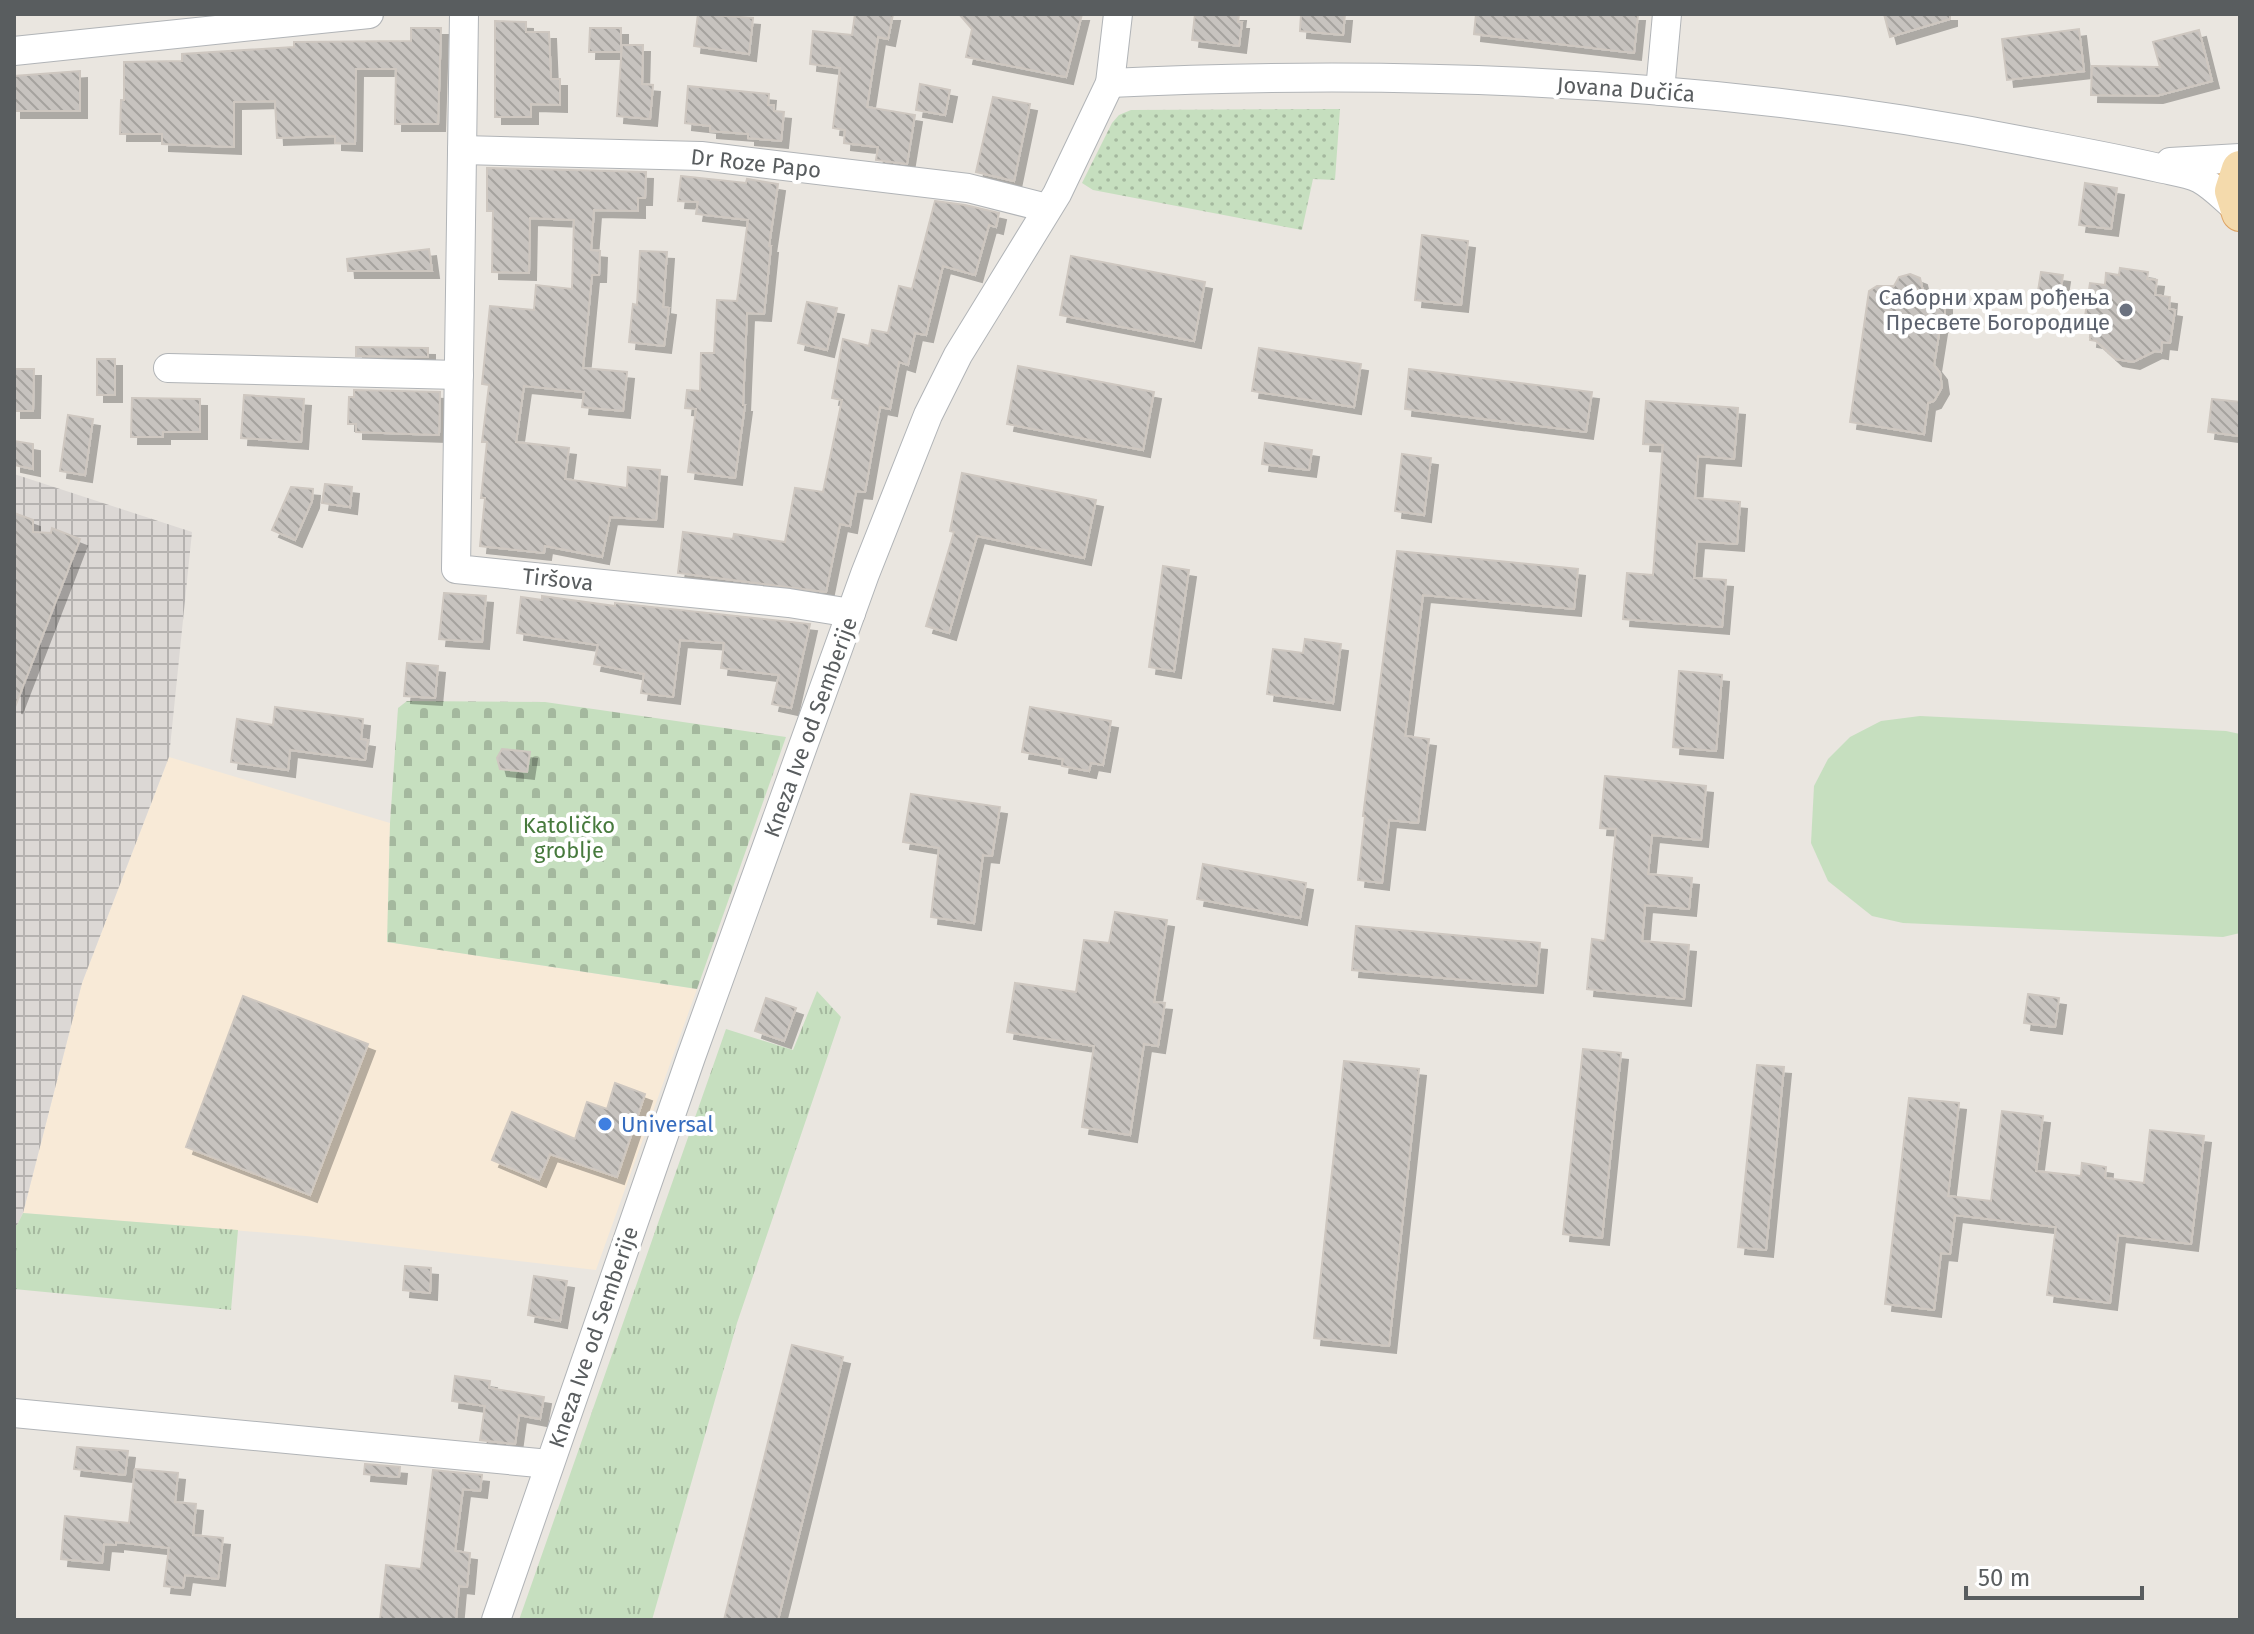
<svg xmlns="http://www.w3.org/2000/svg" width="2254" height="1634" font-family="'Fira Sans',sans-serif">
<defs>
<pattern id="industrial-grid" width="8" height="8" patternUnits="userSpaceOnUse" patternTransform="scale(2)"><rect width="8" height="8" fill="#dcd8d5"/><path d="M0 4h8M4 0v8" fill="none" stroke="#b5b2b0"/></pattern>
<pattern id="grass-tufts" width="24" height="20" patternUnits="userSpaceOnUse" patternTransform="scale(2)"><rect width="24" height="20" fill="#c6dfbf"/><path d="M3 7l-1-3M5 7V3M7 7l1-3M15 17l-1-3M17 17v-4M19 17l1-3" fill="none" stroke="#a4b89e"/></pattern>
<pattern id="cemetery-stones" width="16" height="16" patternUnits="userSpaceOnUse" patternTransform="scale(2)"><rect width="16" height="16" fill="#c6dfbf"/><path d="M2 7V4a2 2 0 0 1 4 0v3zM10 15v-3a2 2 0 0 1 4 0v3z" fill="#a4b89e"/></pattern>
<pattern id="park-dots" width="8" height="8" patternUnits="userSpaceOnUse" patternTransform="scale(2)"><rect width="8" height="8" fill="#c6dfbf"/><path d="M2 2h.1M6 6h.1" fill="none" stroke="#a4b89e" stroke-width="1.8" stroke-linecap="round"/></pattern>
<pattern id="building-back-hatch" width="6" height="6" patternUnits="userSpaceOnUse" patternTransform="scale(2)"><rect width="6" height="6" fill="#c7c3bf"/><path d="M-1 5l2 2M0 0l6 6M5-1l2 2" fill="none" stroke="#a5a29e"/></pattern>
<filter id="shadow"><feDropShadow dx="7" dy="7" stdDeviation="0" flood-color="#0004"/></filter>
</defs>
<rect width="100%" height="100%" fill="#eae6e0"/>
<polygon fill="#f8ead7" points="169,757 390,823 388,942 697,989 596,1270 306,1236 23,1213 82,983"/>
<polygon fill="url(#industrial-grid)" points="14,474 192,532 169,757 82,983 23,1213 17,1225 14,1225"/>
<g fill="url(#grass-tufts)">
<polygon points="817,991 841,1017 737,1323 652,1620 519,1620 726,1029 793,1050"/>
<polygon points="23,1213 238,1230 231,1310 14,1289 14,1225 17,1225"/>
</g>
<polygon fill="url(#cemetery-stones)" points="407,701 545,702 786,737 697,989 387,942 390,823 398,708"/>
<polygon fill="url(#park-dots)" points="1340,109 1335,180 1313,179 1302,230 1093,190 1082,183 1112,123 1119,115 1131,110"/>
<polygon fill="#c6dfbf" points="1920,716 2226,731 2240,734 2240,933 2223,937 1903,923 1872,916 1828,881 1811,843 1814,786 1828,759 1850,737 1881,721"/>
<g fill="url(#building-back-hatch)" stroke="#cec7c0" stroke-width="2" filter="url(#shadow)">
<polygon points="698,14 753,18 749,54 694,46"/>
<polygon points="855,14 893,14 888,39 878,37 867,107 915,115 907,164 876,160 878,147 844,143 845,130 833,128 840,68 810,64 813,31 852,35"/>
<polygon points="959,14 1082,14 1066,77 966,57 972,29"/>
<polygon points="1195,14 1239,14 1238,22 1242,22 1239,46 1192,40"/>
<polygon points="1301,14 1345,14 1343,35 1300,31"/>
<polygon points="1476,14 1638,14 1634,53 1474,34"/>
<polygon points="1884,14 1950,14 1950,19 1890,37"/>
<polygon points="495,21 526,22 526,32 549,32 551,79 560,79 560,105 531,104 531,117 495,117"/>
<polygon points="411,28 441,28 438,124 395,124 396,69 356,69 355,144 335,143 335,136 277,138 275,101 234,102 234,147 162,144 162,134 120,134 121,100 124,100 124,62 182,61 182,54 294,47 294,42 411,41"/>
<polygon points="590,28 621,28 621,52 589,52"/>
<polygon points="2079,29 2084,71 2007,80 2002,39"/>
<polygon points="2199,30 2212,81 2156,96 2091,95 2092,66 2160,67 2153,42"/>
<polygon points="622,45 643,45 642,84 653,85 650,119 617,116"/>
<polygon points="80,71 80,111 14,111 14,76"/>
<polygon points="920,84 950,90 945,115 916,110"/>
<polygon points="688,86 769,94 768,105 774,105 774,111 784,112 781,141 748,138 748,134 710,131 710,126 685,123"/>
<polygon points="993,97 1030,104 1014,181 976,172"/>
<polygon points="487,168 646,172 645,198 638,198 638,211 594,210 591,250 600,251 599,275 592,275 583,368 627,372 623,411 582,407 584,392 524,386 516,442 569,448 565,479 627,488 628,467 660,470 656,520 610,517 602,557 545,546 544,553 480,546 485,498 481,498 487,442 482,442 489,385 482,384 490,306 534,310 536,285 572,289 574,220 530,218 529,273 492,272 493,211 487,211"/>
<polygon points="681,176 746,183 747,179 778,184 769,246 771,246 764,314 747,313 743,405 745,405 735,478 688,472 696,409 685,408 687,390 700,391 701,353 714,353 717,300 737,301 748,220 696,214 698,202 678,201"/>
<polygon points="2085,183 2117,188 2111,229 2079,225"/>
<polygon points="935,201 965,205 999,213 996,227 989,225 975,275 943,266 926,335 915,333 908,365 899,362 890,409 880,407 865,492 856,491 850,526 840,524 826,592 678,573 683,532 733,539 734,534 785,542 795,488 823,492 842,400 832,398 843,339 869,346 872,330 888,333 899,286 912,289"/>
<polygon points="1422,235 1468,241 1461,305 1415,300"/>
<polygon points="429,249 432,271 348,271 347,259"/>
<polygon points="640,251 667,252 663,307 669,308 664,346 629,342 633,304 637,305"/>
<polygon points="1071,256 1205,282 1194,341 1060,315"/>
<polygon points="2120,268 2148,272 2147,279 2157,280 2155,295 2170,297 2169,309 2175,310 2170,343 2162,342 2161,352 2155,351 2133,362 2116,359 2096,341 2090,340 2091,331 2083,330 2090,283 2105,285 2106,273 2119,275"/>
<polygon points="2041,272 2063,275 2060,294 2038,291"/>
<polygon points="1910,274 1920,278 1923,291 1939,293 1945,302 1945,314 1940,327 1934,365 1940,373 1942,387 1934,401 1928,403 1924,434 1850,422 1869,291 1877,286 1894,286 1899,277"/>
<polygon points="807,302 837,308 827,350 798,343"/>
<polygon points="356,347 428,348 428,357 356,356"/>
<polygon points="1259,348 1361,364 1354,407 1252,391"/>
<rect x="97" y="359" width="18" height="36"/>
<polygon points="1018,366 1154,392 1143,450 1007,424"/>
<polygon points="14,369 34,369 33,411 14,411"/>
<polygon points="1409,369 1592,392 1586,432 1405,409"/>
<polygon points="354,390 440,392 439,435 356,432 356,424 348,424 349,397 354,397"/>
<polygon points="244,395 304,399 301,442 241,438"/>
<polygon points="132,398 200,399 200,432 163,432 163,437 131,437"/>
<polygon points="2212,399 2240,402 2240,436 2208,432"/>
<polygon points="1646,401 1738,408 1734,459 1698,456 1695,498 1740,502 1737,544 1697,541 1694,578 1726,580 1722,627 1623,619 1627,573 1653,575 1663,445 1643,444"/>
<polygon points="68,415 93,419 85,475 60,471"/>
<polygon points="14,441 33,444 33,469 14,465"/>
<polygon points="1265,443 1312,450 1309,470 1262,464"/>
<polygon points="1402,454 1431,458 1424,515 1395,511"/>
<polygon points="962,473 1096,500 1084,558 977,536 949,633 926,626 954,532 950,531"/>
<polygon points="325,484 352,487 350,507 322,503"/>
<polygon points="291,487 313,489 312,501 295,540 272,530"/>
<polygon points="14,513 33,520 33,532 51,533 52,528 80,539 15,707"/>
<polygon points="1397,551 1578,569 1574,609 1423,595 1405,736 1429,739 1418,823 1389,820 1382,883 1358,880 1365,816 1363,816"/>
<polygon points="1163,566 1189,570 1174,671 1149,667"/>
<polygon points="444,593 486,596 482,642 439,639"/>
<polygon points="542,596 615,606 615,603 810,624 791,708 772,704 779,675 721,668 724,643 680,640 673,697 641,693 644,674 594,664 598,645 517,633 521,597 542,600"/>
<polygon points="1305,639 1341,644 1333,703 1267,694 1273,649 1303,653"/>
<polygon points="407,663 438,666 435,698 404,696"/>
<polygon points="1679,671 1722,675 1716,751 1673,747"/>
<polygon points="275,707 363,719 361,739 368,740 365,760 290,750 288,770 231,762 237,719 273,725"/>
<polygon points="1030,707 1111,721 1103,765 1091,763 1089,771 1062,766 1063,759 1022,752"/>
<polygon points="502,749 530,752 527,772 500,769 497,758"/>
<polygon points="1605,776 1706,786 1701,840 1652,835 1648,874 1692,878 1689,909 1645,905 1642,941 1689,945 1684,999 1587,989 1592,939 1605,941 1616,829 1600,828"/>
<polygon points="911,794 1000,807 992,856 983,855 974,923 931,917 939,848 903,842"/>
<polygon points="1203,864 1306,883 1300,918 1197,899"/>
<polygon points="1115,912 1167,920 1154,1002 1165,1003 1158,1046 1144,1044 1130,1135 1082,1127 1094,1046 1007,1032 1015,983 1076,992 1084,940 1109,943"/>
<polygon points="1356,926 1540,943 1536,986 1352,970"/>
<polygon points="2028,994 2059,998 2055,1027 2024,1023"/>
<polygon points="243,996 368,1044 310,1195 186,1147"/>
<polygon points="766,998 796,1008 784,1041 755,1031"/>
<polygon points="1583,1049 1621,1053 1602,1238 1563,1234"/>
<polygon points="1344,1061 1419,1069 1389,1346 1314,1338"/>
<polygon points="1757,1065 1784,1067 1766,1250 1738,1247"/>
<polygon points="615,1083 645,1094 617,1177 550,1154 539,1180 492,1160 512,1112 575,1139 587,1102 607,1109"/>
<polygon points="1909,1098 1959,1103 1948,1196 1991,1201 2002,1111 2043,1116 2036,1171 2081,1176 2082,1163 2106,1167 2105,1178 2144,1183 2150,1130 2204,1136 2191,1244 2118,1235 2110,1303 2047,1295 2056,1227 1955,1215 1950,1254 1941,1253 1934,1310 1885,1304"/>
<polygon points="405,1266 431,1268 430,1293 403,1290"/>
<polygon points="534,1276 567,1281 560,1321 528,1315"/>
<polygon points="792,1345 843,1357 778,1620 724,1620"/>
<polygon points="455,1376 490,1381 489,1388 544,1397 540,1419 519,1415 515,1444 480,1440 485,1406 452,1401"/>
<polygon points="77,1447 128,1451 125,1475 74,1469"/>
<polygon points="365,1464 400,1467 399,1477 364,1474"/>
<polygon points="135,1469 178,1473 175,1502 196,1504 193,1535 223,1538 218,1579 185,1575 183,1588 164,1586 169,1548 116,1542 116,1545 104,1544 102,1563 61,1559 65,1516 129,1523"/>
<polygon points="433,1470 482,1475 480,1491 463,1489 455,1551 470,1553 467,1587 459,1586 456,1620 380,1620 386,1565 421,1569"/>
</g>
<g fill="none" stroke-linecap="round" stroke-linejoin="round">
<g stroke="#b1b4b7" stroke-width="30">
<g id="minor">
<polyline points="464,14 456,569 789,603 851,613"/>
<polyline points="14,51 369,14"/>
<path d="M1110,83C1417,68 1727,82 2029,142C2072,150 2116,158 2159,168C2172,171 2189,173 2200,179C2213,186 2225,199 2237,209"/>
<polyline points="1660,91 1667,14"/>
<polyline points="462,150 701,156 968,188 1047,208"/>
<polyline points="2170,162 2240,158"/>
<polyline points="168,368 459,375"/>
<polyline points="14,1413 549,1464"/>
<polyline points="496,1620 691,1057 865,574 928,415 958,355 1057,194 1110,83 1118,14"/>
</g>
</g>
<g stroke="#dea465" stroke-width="38">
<polyline id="major" points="2240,169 2233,191 2240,213"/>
</g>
<use href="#minor" stroke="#fff" stroke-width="28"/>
<use href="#major" stroke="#f4daac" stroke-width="36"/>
</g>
<circle fill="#6b7280" stroke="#fff" stroke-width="3" cx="2126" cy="310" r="8"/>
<circle fill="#3f7fe0" stroke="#fff" stroke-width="3" cx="605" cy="1124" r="8"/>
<g text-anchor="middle" stroke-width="8" stroke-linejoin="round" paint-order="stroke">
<g font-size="22" fill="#595d5f" stroke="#fff">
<text transform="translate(1626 89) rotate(4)" y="8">Jovana Dučića</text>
<text transform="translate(756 163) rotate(6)" y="8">Dr Roze Papo</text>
<text transform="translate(558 579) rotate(6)" y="8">Tiršova</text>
<text transform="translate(810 727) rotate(-70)" y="8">Kneza Ive od Semberije</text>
<text transform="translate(593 1337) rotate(-71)" y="8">Kneza Ive od Semberije</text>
</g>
<g font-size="22" fill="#5b616d" stroke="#fff" text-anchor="end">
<text x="2110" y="305">Саборни храм рођења<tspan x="2110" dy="25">Пресвете Богородице</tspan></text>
</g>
<g font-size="22" fill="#477a3d" stroke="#fff">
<text x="569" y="833">Katoličko<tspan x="569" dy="25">groblje</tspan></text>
</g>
<g font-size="22" fill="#366cbe" stroke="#fff" text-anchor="start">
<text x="621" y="1132">Universal</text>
</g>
</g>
<rect width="2254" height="1634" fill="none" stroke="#595d5f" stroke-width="32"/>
<path d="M1966 1586v12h176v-12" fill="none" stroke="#595d5f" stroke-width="4"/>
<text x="1978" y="1586" font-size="24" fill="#595d5f" stroke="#ffffff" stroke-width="6" paint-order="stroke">50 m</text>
</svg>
